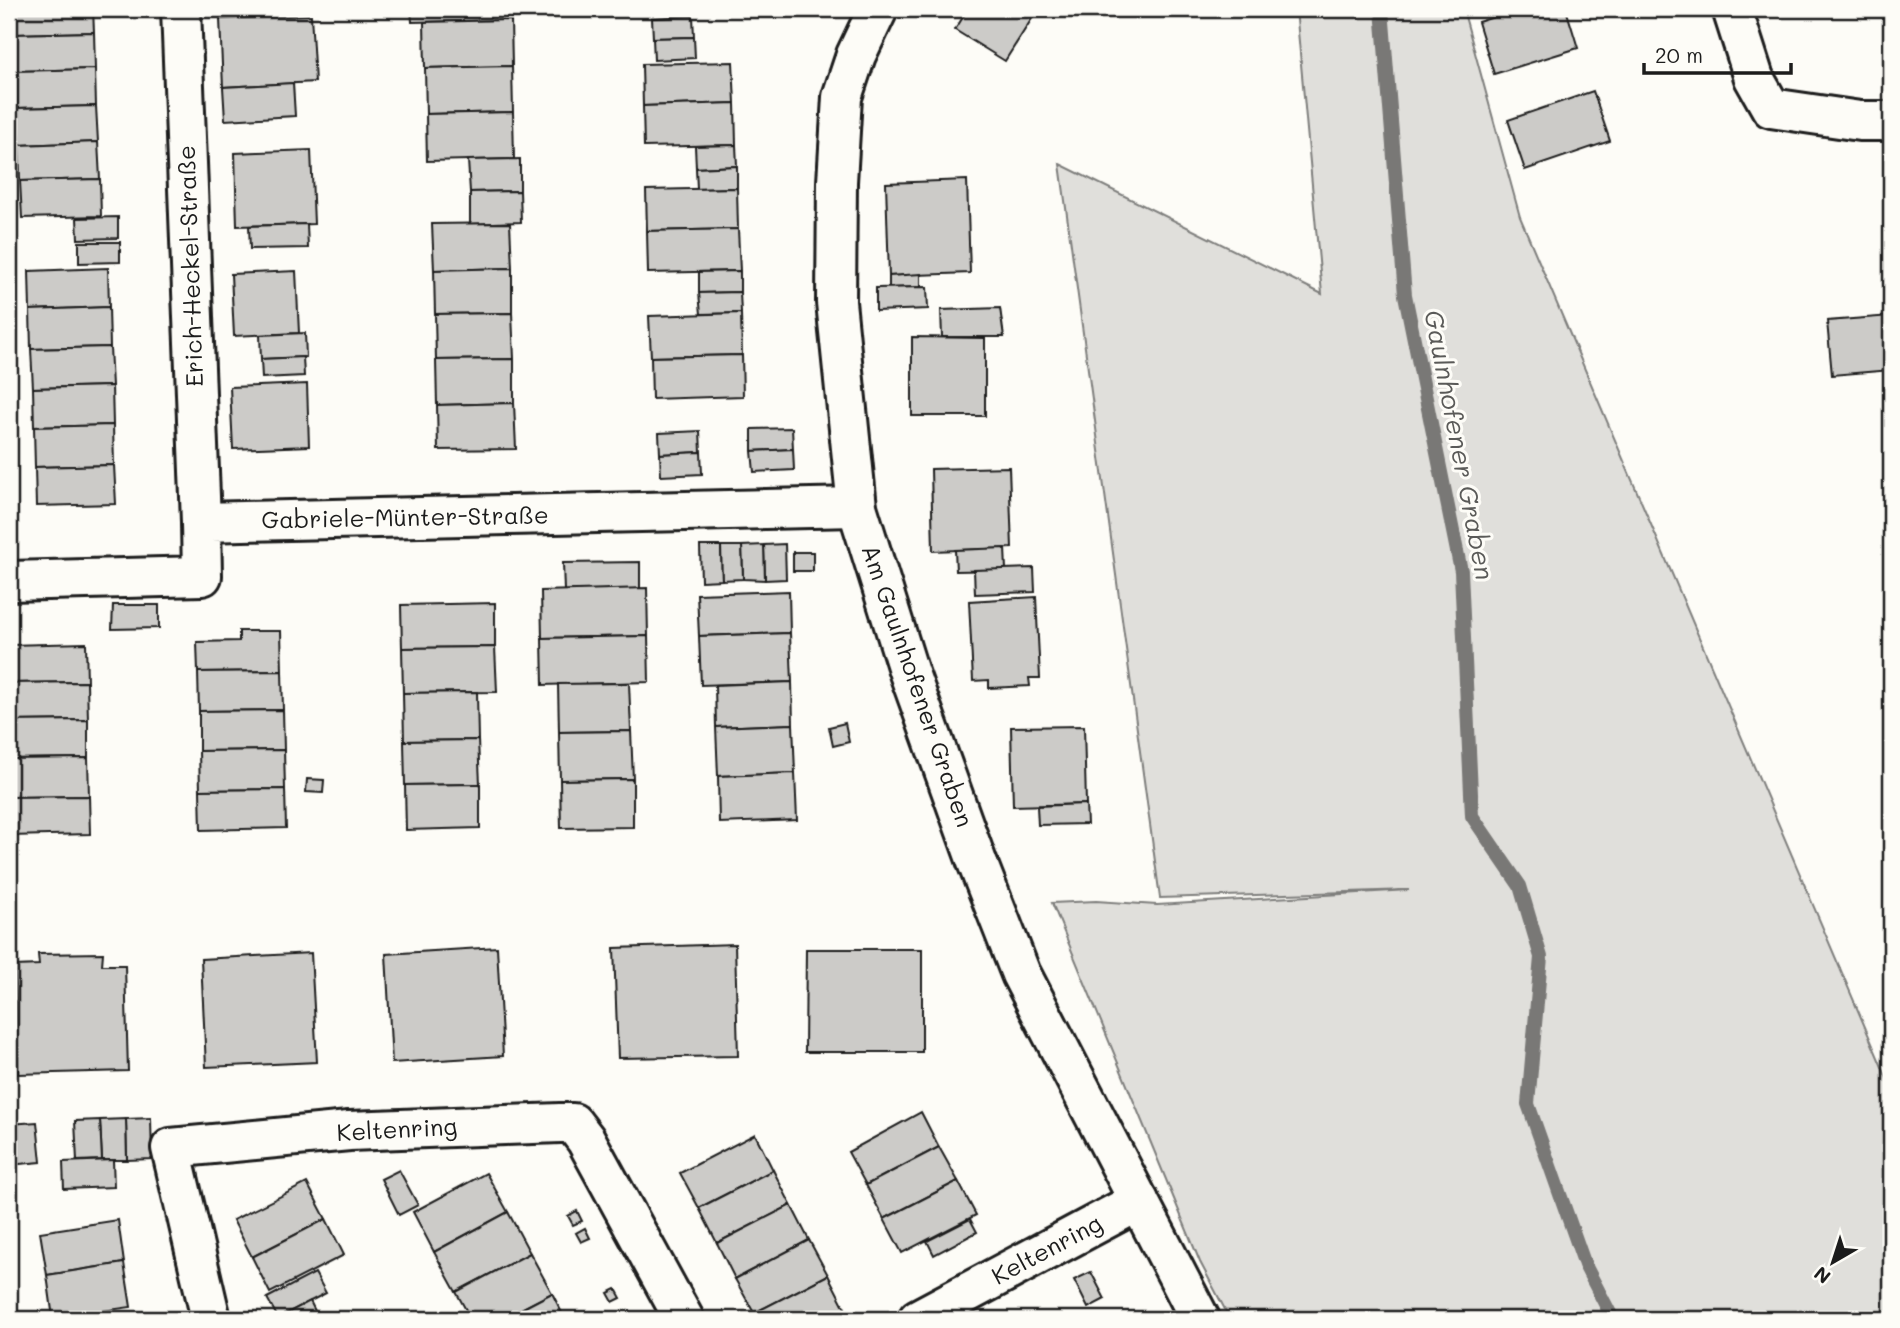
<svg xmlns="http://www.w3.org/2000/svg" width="1900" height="1328" font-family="Mali,sans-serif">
<rect width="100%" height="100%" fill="#fdfcf7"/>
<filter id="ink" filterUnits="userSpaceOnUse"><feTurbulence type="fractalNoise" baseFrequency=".0143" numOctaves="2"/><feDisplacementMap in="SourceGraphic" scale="14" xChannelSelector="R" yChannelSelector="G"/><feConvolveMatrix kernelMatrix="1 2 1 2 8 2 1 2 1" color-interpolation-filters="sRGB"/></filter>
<g filter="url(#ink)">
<polygon fill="#e0dfdb" stroke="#7e7e7c" stroke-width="2" points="1296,9 1463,9 1520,217 1891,1088 1891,1319 1230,1319 1200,1262 1052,903 1096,901 1157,905 1409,890 1160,898 1060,164 1322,294"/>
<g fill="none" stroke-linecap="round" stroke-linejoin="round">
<polyline stroke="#797876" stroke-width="14" points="1382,9 1405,295 1461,571 1472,816 1520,886 1541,957 1528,1104 1585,1265 1613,1319"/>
</g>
<g fill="#cccbc8" stroke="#1c1c1c" stroke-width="2">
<polygon points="13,9 93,9 94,32 15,34"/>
<polygon points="411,9 503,9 503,20 412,22"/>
<polygon points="968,9 1038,9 1005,61 955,30"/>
<polygon points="1520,9 1566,9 1578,48 1494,74 1478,22"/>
<polygon points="311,15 315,82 223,87 220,19"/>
<polygon points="693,16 694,37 653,38 652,18"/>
<polygon points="511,20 512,66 425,68 424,22"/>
<polygon points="94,32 95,69 16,71 15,34"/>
<polygon points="694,37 695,58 654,60 653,38"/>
<polygon points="733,62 735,103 643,106 642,64"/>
<polygon points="512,66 513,112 426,114 425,68"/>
<polygon points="95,69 96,106 17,108 16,71"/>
<polygon points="293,83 295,116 225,120 223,87"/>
<polygon points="1593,91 1610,141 1525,170 1508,120"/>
<polygon points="735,103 736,145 644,147 643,106"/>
<polygon points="96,106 98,142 19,145 17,108"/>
<polygon points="513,112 514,159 427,161 426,114"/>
<polygon points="98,142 100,179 20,181 19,145"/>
<polygon points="736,145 737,166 696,168 695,146"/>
<polygon points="311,150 314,224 237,226 235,153"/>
<polygon points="520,159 520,191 470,192 468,160"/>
<polygon points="737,166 737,188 697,189 696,168"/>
<polygon points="100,179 101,216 22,218 20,181"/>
<polygon points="967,180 970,273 889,276 886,183"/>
<polygon points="737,188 738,229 647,231 646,190"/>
<polygon points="520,191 521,222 470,224 470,192"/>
<polygon points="118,217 118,238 78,239 77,218"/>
<polygon points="510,223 512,268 434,270 432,224"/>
<polygon points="307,224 308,248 250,249 249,226"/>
<polygon points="738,229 740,271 648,273 647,231"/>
<polygon points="79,242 120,242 120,262 79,263"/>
<polygon points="108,268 109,307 30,310 29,271"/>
<polygon points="512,268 512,313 435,314 434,270"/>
<polygon points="296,271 299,333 234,336 231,274"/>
<polygon points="740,271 740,292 699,293 699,272"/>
<polygon points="921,274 921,287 889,288 889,276"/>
<polygon points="927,287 928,309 876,311 876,288"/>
<polygon points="740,292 741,313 701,314 699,293"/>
<polygon points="109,307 110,347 31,349 30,310"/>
<polygon points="1000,308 1004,337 942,337 941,310"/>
<polygon points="512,313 514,359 436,360 435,314"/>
<polygon points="741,313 742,355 651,357 649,316"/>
<polygon points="1891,316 1891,370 1832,375 1827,321"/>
<polygon points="305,333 306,357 261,359 260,335"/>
<polygon points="912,337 985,338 985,416 912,416"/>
<polygon points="110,347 112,386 33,388 31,349"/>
<polygon points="742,355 743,396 652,399 651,357"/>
<polygon points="303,357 304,376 262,378 261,359"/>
<polygon points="514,359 514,403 437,405 436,360"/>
<polygon points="307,384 309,446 233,449 230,387"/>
<polygon points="112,386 113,425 34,427 33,388"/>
<polygon points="514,403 516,449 438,450 437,405"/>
<polygon points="113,425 114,465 35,467 34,427"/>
<polygon points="792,428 793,449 752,451 752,429"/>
<polygon points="700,431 701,452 660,454 659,433"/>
<polygon points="793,449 794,470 754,472 752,451"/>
<polygon points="701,452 702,474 661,476 660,454"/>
<polygon points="114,465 116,504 36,506 35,467"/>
<polygon points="1009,467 1012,548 933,551 931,469"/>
<polygon points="785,544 786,579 765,580 764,545"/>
<polygon points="764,545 765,580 743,579 742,546"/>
<polygon points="700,546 721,546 722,580 701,581"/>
<polygon points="721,546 742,546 743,579 722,580"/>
<polygon points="1005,548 1006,570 956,571 955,550"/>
<rect x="793" y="552" width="20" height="19"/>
<polygon points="640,562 640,589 564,591 563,563"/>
<polygon points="1034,568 1035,592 975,594 974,570"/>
<polygon points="647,588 648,636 542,638 541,591"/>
<polygon points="789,591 790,633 699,636 697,594"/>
<polygon points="1036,597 1040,678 1029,678 1030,686 989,688 989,680 973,681 969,601"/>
<polygon points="495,603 495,647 402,648 401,605"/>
<polygon points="113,605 159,605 159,628 112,629"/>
<polygon points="239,631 281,631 282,671 198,672 197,642 239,641"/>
<polygon points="790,633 792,682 701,685 699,636"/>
<polygon points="648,636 649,682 543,685 542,638"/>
<polygon points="86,643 87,682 9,683 9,645"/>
<polygon points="495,647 497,692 403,693 402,648"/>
<polygon points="282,671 283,710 199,711 198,672"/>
<polygon points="87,682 88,720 9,721 9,683"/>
<polygon points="792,682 793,724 716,727 715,685"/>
<polygon points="629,683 631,731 559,732 558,684"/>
<polygon points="477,692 478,740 404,741 403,693"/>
<polygon points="283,710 284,750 199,751 199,711"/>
<polygon points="88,720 88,758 9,759 9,721"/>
<polygon points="845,723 849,742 833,746 829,727"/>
<polygon points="793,724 795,773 718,776 716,727"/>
<polygon points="1084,726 1086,804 1013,806 1011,727"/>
<polygon points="631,731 633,779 560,780 559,732"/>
<polygon points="478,740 480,784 405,785 404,741"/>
<polygon points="284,750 285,789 200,790 199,751"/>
<polygon points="88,758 89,796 9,797 9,759"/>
<polygon points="795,773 797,820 719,823 718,776"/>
<polygon points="307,779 324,780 323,793 306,792"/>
<polygon points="633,779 633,827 561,828 560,780"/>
<polygon points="480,784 480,828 406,830 405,785"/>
<polygon points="285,789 286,828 201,830 200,790"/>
<polygon points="89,796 90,834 9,836 9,797"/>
<polygon points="1086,804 1087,824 1038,825 1037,806"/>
<polygon points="735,944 738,1056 618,1058 614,948"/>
<polygon points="497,947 503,1056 392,1063 386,954"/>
<polygon points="806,949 922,949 922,1052 805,1052"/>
<polygon points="103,953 102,965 125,965 128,1071 18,1074 15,966 39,965 38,954"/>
<polygon points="311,953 317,1062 206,1067 201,959"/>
<polygon points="921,1112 939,1147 866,1185 848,1152"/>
<polygon points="151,1118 152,1159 127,1160 126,1119"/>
<polygon points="126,1119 127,1160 102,1160 100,1120"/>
<polygon points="100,1120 102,1160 77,1161 75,1121"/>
<polygon points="37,1122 41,1162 9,1165 9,1124"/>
<polygon points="755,1134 773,1170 699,1208 680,1173"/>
<polygon points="939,1147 958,1181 884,1219 866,1185"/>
<polygon points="113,1160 114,1187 64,1189 63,1162"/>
<polygon points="399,1170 418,1205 399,1215 381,1179"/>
<polygon points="773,1170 791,1205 717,1243 699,1208"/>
<polygon points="486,1173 508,1212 434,1252 413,1212"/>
<polygon points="958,1181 976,1215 902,1253 884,1219"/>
<polygon points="307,1183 326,1219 252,1257 233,1220"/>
<polygon points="791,1205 809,1240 735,1279 717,1243"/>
<polygon points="577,1211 582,1221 573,1225 568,1216"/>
<polygon points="508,1212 530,1253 456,1292 434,1252"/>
<polygon points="326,1219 344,1255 270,1293 252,1257"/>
<polygon points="970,1219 977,1232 934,1255 927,1241"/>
<polygon points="118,1220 124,1263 47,1275 40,1232"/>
<polygon points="585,1228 590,1238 581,1242 576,1233"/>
<polygon points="809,1240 828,1275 754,1313 735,1279"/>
<polygon points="530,1253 552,1293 502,1319 471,1319 456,1292"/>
<polygon points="124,1263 131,1307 53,1318 47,1275"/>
<polygon points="1091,1272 1105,1299 1088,1308 1074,1280"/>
<polygon points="315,1273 326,1293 278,1318 267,1298"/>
<polygon points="828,1275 846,1310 829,1319 757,1319 754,1313"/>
<polygon points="616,1289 621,1298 613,1302 608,1293"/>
<polygon points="552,1293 565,1319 502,1319"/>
<polygon points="310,1301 319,1319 275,1319 278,1318"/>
</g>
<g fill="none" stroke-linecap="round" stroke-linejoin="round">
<g stroke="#1c1c1c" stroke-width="44">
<g id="minor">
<polyline points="181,9 201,522"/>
<polyline points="878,9 856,55 842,97 837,182 836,302 857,507 909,673 977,862 1021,974 1200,1319"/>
<polyline points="1732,9 1754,78 1771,108 1860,121 1891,121"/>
<polyline points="9,581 202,576 201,522 857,507"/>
<polyline points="211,1319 171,1148 349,1131 560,1123 573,1123 586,1140 684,1319"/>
<polyline points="918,1319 1139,1201"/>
</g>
</g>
<use href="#minor" stroke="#fdfcf7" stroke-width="38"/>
</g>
</g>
<g text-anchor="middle" stroke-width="6" stroke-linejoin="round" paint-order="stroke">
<g font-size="24" fill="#1c1c1c" stroke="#fdfcf7">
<text transform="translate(191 266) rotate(-92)" y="8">Erich-Heckel-Straße</text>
<text transform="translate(405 518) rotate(-1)" y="8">Gabriele-Münter-Straße</text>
<text transform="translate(917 686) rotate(71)" y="8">Am Gaulnhofener Graben</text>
<text transform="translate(397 1130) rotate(-3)" y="8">Keltenring</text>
<text transform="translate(1047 1250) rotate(-28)" y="8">Keltenring</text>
</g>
<g font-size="26" font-style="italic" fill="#5a5a58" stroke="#fdfcf7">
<text transform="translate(1459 445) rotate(79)" y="9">Gaulnhofener Graben</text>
</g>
</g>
<rect width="1900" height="1328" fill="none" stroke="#fdfcf7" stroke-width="35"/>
<rect x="18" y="18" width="1865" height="1293" fill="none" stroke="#1c1c1c" stroke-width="2.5" filter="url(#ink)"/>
<g transform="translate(1833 1262) rotate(219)" stroke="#fdfcf7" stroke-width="5" paint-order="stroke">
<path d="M0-5L12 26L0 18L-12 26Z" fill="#1c1c1c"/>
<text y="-10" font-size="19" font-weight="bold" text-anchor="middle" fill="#1c1c1c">N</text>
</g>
<path d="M1644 63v10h147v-10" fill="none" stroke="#1c1c1c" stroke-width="3.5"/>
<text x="1655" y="63" font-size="21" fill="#1c1c1c" stroke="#fdfcf7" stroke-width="5" paint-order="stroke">20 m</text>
</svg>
